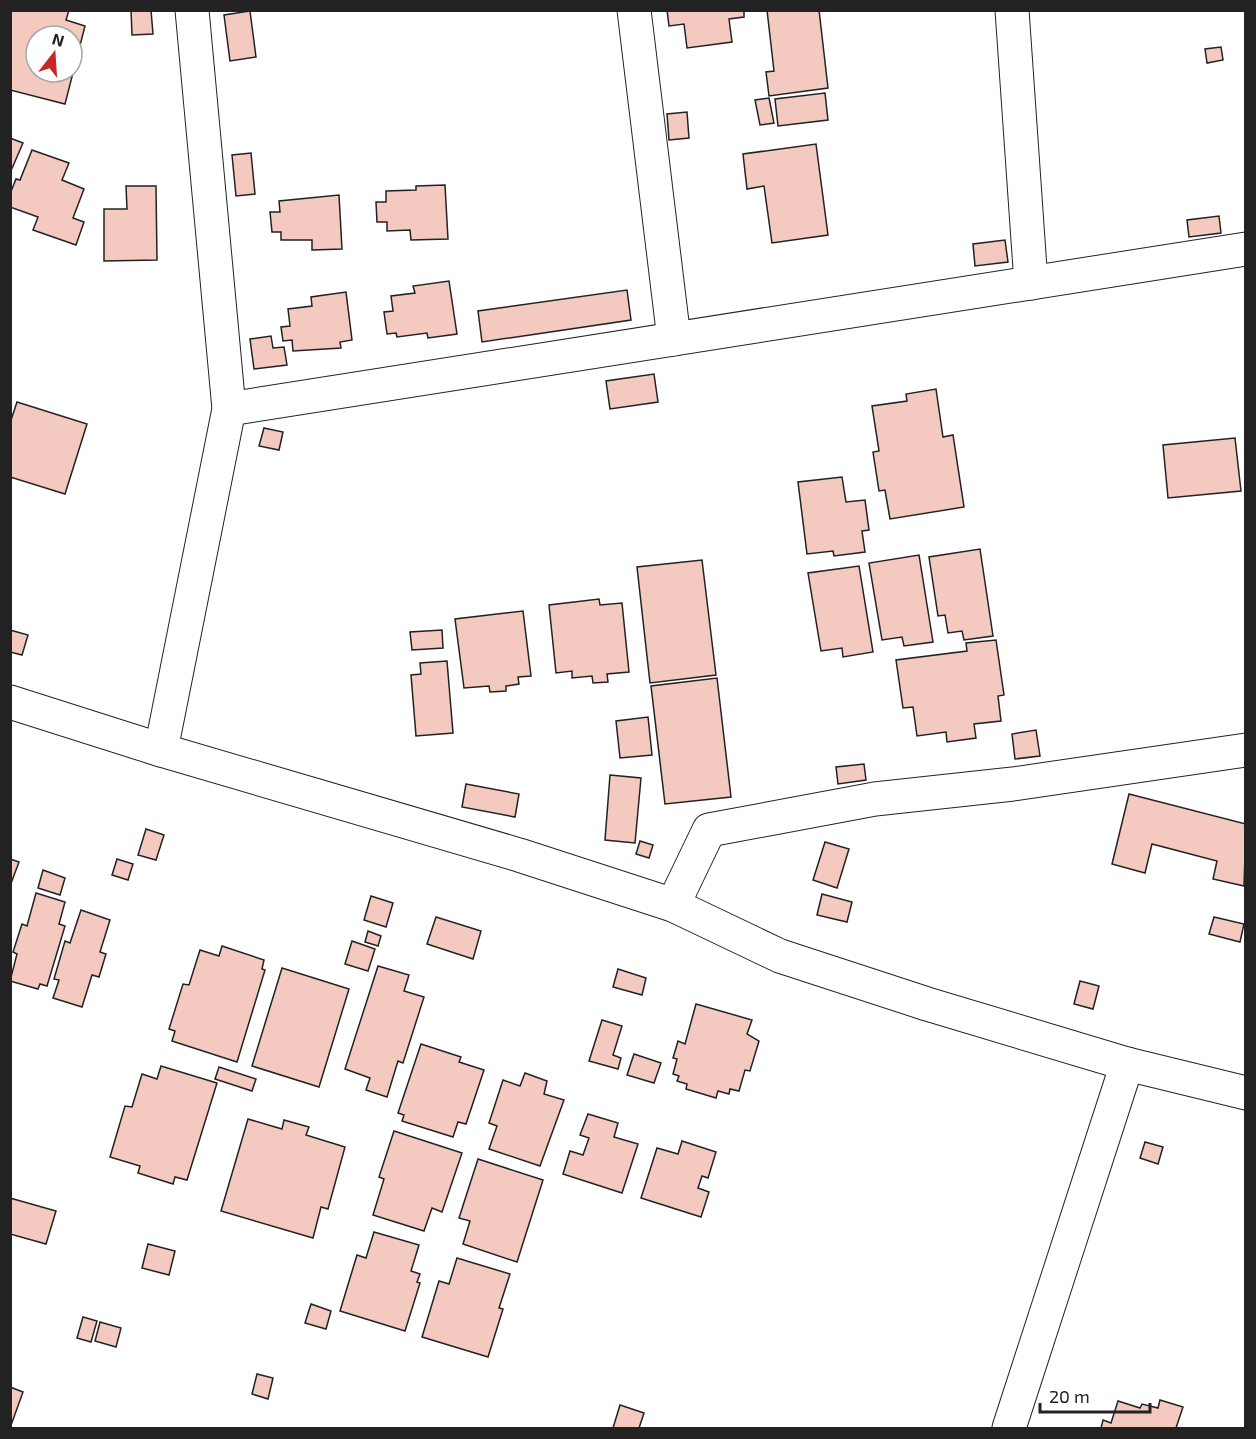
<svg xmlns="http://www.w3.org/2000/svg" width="1256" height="1439" font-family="'Exo 2',sans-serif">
<rect width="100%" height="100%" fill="#fff"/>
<g fill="#f3c9c0" stroke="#222" stroke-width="1.5" fill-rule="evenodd">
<path d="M10,10H69L66,20L85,26L65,104L10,90ZM36,36H72V72H36Z"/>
<polygon points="131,10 151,10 153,34 132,35"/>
<polygon points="667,10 744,10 744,17 729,19 732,42 687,48 684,24 669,26"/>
<polygon points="767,10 819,10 828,88 769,96 766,72 774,71"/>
<polygon points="250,11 256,57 230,61 224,15"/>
<polygon points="1221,47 1223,60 1207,63 1205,49"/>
<polygon points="825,93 828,120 778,126 775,99"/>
<polygon points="769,98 774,123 760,125 755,100"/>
<polygon points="687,112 689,138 669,140 667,114"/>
<polygon points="10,138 23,143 10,173"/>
<polygon points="816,144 828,235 772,243 764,186 747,189 743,154"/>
<polygon points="32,150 69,163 62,180 84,189 73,218 84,222 76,245 33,230 38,217 10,207 10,194 16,179 20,180"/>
<polygon points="251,153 255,194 236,196 232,155"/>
<polygon points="445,185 448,239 411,240 410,230 387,231 387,222 377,222 376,202 386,202 386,191 416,190 416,186"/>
<polygon points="126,186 156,186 157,260 104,261 104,209 127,209"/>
<polygon points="339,195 342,249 312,250 312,240 281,240 281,232 272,232 270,212 280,212 279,201"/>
<polygon points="1219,216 1221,233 1189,237 1187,220"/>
<polygon points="1005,240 1008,262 975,266 973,244"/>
<polygon points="449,281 457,334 428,338 427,333 397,337 396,333 387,334 384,312 393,311 391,296 415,293 413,286"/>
<polygon points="627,290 631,320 482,342 478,311"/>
<polygon points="346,292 352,340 340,342 341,348 293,351 292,340 283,341 281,327 290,326 288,309 312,306 311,297"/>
<polygon points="271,336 273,348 284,347 287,365 254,369 250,339"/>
<polygon points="654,374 658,402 610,409 606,381"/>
<polygon points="936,389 943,437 953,435 964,507 890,519 885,490 879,491 873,452 879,451 872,406 907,401 906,394"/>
<polygon points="17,402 87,424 65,494 10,477 10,423"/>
<polygon points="264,428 283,432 279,450 259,446"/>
<polygon points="1235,438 1241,491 1168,498 1163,445"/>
<polygon points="842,477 846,502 865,500 869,530 862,531 865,552 834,556 833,551 807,554 798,482"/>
<polygon points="980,549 993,636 964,640 962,631 948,633 945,615 938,616 929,557"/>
<polygon points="919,555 933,642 904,646 902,637 882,640 869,563"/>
<polygon points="702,560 716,675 650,683 637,567"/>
<polygon points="859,566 873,652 843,657 842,648 821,651 808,573"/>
<polygon points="599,599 600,605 622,603 629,672 607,674 608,682 593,683 592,676 572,678 572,671 556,673 549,605"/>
<polygon points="523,611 531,676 518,677 519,684 506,686 506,691 490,692 489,686 464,688 455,619"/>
<polygon points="10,630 28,635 22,655 10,652"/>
<polygon points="442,630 443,648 412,650 410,632"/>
<polygon points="996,640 1004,695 998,696 1001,721 974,724 976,738 947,742 946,732 917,736 913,707 903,708 896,660 967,651 966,643"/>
<polygon points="447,661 453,733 416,736 411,675 421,674 420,663"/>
<polygon points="717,678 731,797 665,804 651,686"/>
<polygon points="648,717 652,755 620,758 616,721"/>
<polygon points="1036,730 1040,756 1015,759 1012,734"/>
<polygon points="864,764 866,780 838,784 836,767"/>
<polygon points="610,775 641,778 635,843 605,840"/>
<polygon points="466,784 519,794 515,817 462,807"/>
<polygon points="1129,794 1246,824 1244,886 1213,879 1217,861 1152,844 1145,873 1112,864"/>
<polygon points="146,829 164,835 156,860 138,855"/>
<polygon points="640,841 653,845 649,858 636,854"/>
<polygon points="825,842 849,849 837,888 813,880"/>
<polygon points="10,859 19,862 10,886"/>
<polygon points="117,859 133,864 128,880 112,875"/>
<polygon points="43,870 65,878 60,895 38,888"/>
<polygon points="36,893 65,902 59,924 65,926 47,986 40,984 38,989 10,981 17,954 13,952 22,924 27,926"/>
<polygon points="822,894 852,902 847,922 817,915"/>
<polygon points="371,896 393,903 386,927 364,920"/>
<polygon points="81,910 110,920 100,952 106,954 99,977 92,975 82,1007 53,998 59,980 54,979 65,941 70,943"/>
<polygon points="436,917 481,931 473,959 427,944"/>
<polygon points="1214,917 1244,924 1240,942 1209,934"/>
<polygon points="368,931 381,936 378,946 365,942"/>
<polygon points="352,941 375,949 368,971 345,964"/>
<polygon points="222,946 264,960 262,969 265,970 237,1062 172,1041 175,1031 169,1029 183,984 189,985 200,950 219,956"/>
<polygon points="378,966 409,975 404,991 424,997 403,1063 398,1061 387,1097 366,1090 370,1078 345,1069"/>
<polygon points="282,968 349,989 319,1087 252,1066"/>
<polygon points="618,969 646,978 642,995 613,987"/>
<polygon points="1080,981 1099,986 1093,1009 1074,1004"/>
<polygon points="696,1004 752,1020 747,1034 759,1041 750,1071 745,1070 739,1091 730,1089 729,1094 718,1091 716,1098 686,1089 687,1084 677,1081 679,1076 673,1074 677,1059 673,1058 678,1041 685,1044"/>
<polygon points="602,1020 622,1026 613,1055 621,1058 618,1069 589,1061"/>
<polygon points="421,1044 461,1057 459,1062 484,1070 466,1124 458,1122 453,1137 402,1121 404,1115 398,1113"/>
<polygon points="634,1054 661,1063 654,1083 627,1075"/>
<polygon points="161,1066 217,1083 187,1180 175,1177 173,1184 138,1173 140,1166 110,1157 125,1106 132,1107 142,1074 157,1079"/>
<polygon points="219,1067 256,1079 252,1091 215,1079"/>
<polygon points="525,1073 547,1081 544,1094 564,1100 540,1166 489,1149 497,1126 489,1123 503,1080 520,1086"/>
<polygon points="588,1114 618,1123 614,1137 638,1144 622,1193 563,1174 570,1151 583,1155 589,1138 580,1135"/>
<polygon points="248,1119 282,1129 284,1120 309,1127 306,1135 345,1147 328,1209 321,1207 313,1238 221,1211"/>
<polygon points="394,1131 462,1153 442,1212 432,1208 424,1231 373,1215 384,1179 379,1177"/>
<polygon points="682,1141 716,1152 708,1178 702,1176 698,1188 709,1192 701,1217 641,1198 657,1148 678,1154"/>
<polygon points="1145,1142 1163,1147 1158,1164 1140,1158"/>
<polygon points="478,1159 543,1180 517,1262 463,1244 470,1221 459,1218"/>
<polygon points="10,1198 56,1211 46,1244 10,1234"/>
<polygon points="374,1232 419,1245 411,1271 420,1274 417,1282 420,1283 405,1331 340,1311 357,1255 366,1258"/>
<polygon points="148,1244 175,1251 169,1275 142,1268"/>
<polygon points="457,1258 510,1274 499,1308 503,1309 488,1357 422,1337 439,1281 449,1284"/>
<polygon points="311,1304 331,1311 326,1329 305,1323"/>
<polygon points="83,1317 97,1321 91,1342 77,1338"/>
<polygon points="100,1322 121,1328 116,1347 95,1341"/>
<polygon points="257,1374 273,1378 268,1399 252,1394"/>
<polygon points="10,1387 23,1392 10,1428"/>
<polygon points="1160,1400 1183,1407 1176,1428 1101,1428 1103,1420 1111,1423 1118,1401 1140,1408 1142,1404 1158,1408"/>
<polygon points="620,1405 644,1413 639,1428 613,1428"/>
</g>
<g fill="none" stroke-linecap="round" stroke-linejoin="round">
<g stroke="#222" stroke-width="35">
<g id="street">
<polyline points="634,10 674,339"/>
<polyline points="1012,10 1031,283"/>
<polyline points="229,409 1246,249"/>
<polyline points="10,702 161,750 519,855 673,905 780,956 927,1004 1127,1064 1246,1093"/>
<polyline points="161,750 229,409 192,10"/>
<polyline points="673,905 709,830 875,799 1013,784 1246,750"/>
<polyline points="1009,1428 1127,1064"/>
</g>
</g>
<use href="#street" stroke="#fff" stroke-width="33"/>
</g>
<rect width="1256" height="1439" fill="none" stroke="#222222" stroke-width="24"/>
<g transform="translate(54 54) rotate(17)"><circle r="28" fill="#ffffff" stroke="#a7a7a7" stroke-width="1.5"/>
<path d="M0-4.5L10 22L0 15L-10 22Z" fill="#c62828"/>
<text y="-9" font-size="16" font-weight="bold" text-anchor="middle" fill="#222222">N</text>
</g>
<path d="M1040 1403v9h110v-9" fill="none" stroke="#222222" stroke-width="3"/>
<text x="1049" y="1403" font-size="18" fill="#222222" stroke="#ffffff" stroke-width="4.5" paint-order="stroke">20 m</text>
</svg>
